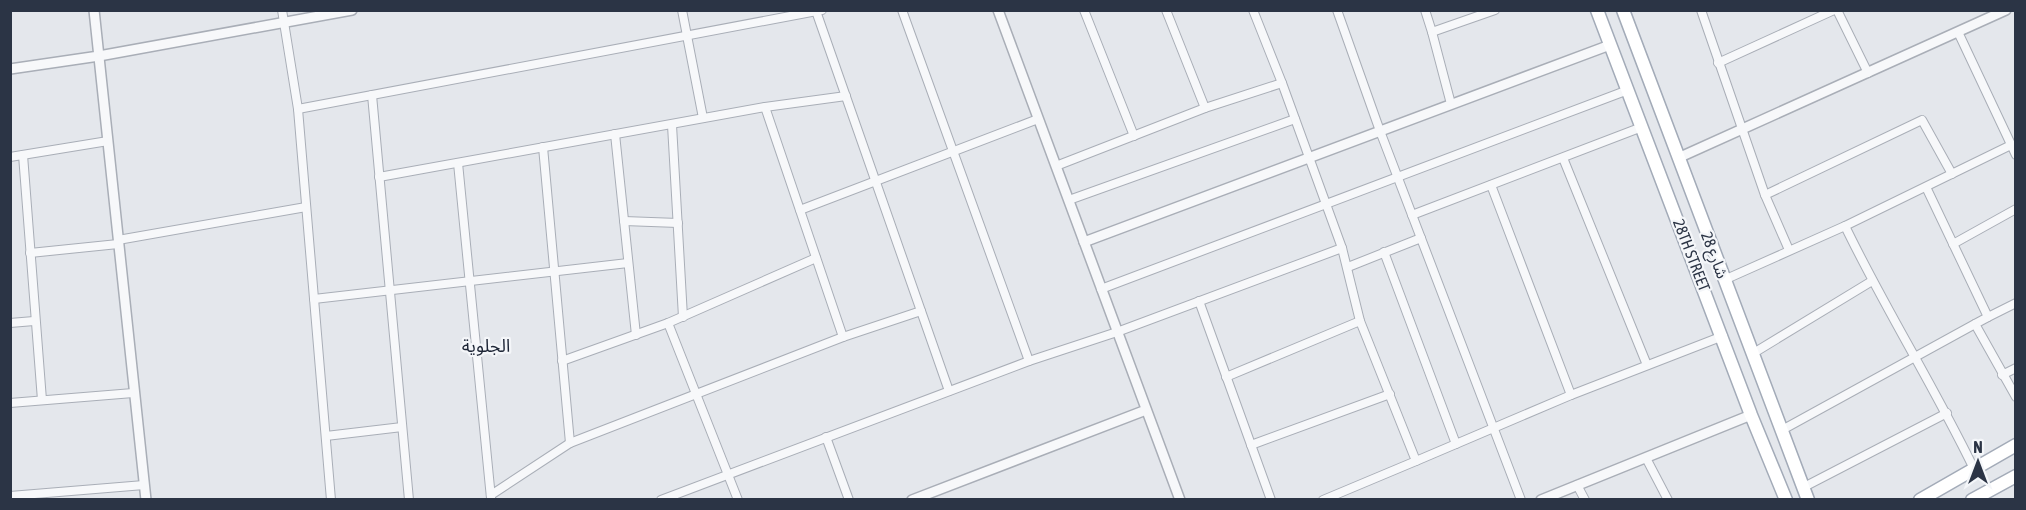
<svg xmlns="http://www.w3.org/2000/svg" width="2026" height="510" font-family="'Asap Condensed','Noto Sans Arabic',sans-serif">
<rect width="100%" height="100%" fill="#e4e7ec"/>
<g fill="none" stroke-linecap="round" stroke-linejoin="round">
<g stroke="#a9aeb7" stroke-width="10">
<g id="minor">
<polyline points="282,10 298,109 331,500"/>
<polyline points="682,10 703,118"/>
<polyline points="902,10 1029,361"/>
<polyline points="1084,10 1134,136"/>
<polyline points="1337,10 1380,131 1521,500"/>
<polyline points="1425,10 1432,32 1495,10"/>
<polyline points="1701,10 1765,195 1789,250"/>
<polyline points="1837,10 1868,73"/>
<polyline points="816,11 949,391"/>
<polyline points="1432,32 1451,104"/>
<polyline points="1958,32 2016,155"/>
<polyline points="1718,63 1834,10"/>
<polyline points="372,95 409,500"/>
<polyline points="765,107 843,337"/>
<polyline points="1205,108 1282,83"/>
<polyline points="298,109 822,10"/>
<polyline points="672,125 683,317"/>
<polyline points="615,134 636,335"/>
<polyline points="543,147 570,443"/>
<polyline points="23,155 42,400"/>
<polyline points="10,157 108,141"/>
<polyline points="1563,158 1647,365"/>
<polyline points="458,163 491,498"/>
<polyline points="1056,166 1205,108 1166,10"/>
<polyline points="379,177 765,107 846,96"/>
<polyline points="1491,185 1571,395"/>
<polyline points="1926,187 1988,317 1975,324 2016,397"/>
<polyline points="1765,195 1922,120 1952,174"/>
<polyline points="1069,200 1295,119"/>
<polyline points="800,210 1038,119"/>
<polyline points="1412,215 1642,127"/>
<polyline points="624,221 678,223"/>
<path d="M1845,226C1885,309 1934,386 1974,469"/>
<polyline points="118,240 306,207"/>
<polyline points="1953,244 2016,209"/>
<polyline points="1384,252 1456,444"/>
<polyline points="30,253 118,244"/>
<polyline points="1348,267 1421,238"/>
<polyline points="1724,280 1845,226 2011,145"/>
<polyline points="1101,289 1628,90"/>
<polyline points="314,299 628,263"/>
<polyline points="1199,301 1271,500"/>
<polyline points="1988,317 2016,303"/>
<polyline points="10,323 34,321"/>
<polyline points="668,323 738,500"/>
<polyline points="1752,354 1872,281"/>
<polyline points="562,361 668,323 816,258"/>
<polyline points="2002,375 2016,368"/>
<polyline points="1226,377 1360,321"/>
<polyline points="10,403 133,393"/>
<polyline points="1782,430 1975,324"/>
<polyline points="326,436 402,427"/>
<polyline points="826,437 849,500"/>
<polyline points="1251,445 1390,394"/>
<polyline points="1646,458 1668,500"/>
<polyline points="1416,461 1571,395 1723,336"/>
<polyline points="1577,485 1585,500"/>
<polyline points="1804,487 1947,413"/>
<polyline points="491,495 570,443 843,337 921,311"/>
<polyline points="10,496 144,485"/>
<polyline points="661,500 1029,361 1117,332 1342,248 1282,83 1253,10"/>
<polyline points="1323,500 1416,461 1360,321 1342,248"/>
</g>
</g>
<g stroke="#a9aeb7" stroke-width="12">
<g id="tertiary">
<polyline points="94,10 146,500"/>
<polyline points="998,10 1180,500"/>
<polyline points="10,69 99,56 352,10"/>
<polyline points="1678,158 2006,10"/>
<polyline points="1084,242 1610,45"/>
<polyline points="912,500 1146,410"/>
<polyline points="1541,500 1751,415"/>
</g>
</g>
<g stroke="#a3abb8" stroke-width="15">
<g id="primary">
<polyline points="1597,10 1751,415 1786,500"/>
<polyline points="1623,10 1808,500"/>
<polyline points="1920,500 2016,445"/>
<polyline points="1972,500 2016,476"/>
</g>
</g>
<use href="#minor" stroke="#f7f8fa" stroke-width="8"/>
<use href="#tertiary" stroke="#f7f8fa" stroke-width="9"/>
<use href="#primary" stroke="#fff" stroke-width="12"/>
</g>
<g text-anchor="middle" stroke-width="4.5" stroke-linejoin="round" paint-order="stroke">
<g font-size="16" fill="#2b3445" stroke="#f4f6f9">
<text transform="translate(1692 255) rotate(69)" y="6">28TH STREET</text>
<text transform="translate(1715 255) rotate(69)" y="6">شارع 28</text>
</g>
<g font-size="18" fill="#1d2536" stroke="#f4f6f9">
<text x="486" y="352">الجلوية</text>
</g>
</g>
<rect width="2026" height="510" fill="none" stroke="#2b3445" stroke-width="24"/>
<g transform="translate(1978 462)" stroke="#f4f6f9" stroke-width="4.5" paint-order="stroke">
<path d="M0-4.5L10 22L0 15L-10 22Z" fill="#2b3445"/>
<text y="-9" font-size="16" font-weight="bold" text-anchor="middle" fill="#2b3445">N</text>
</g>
</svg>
